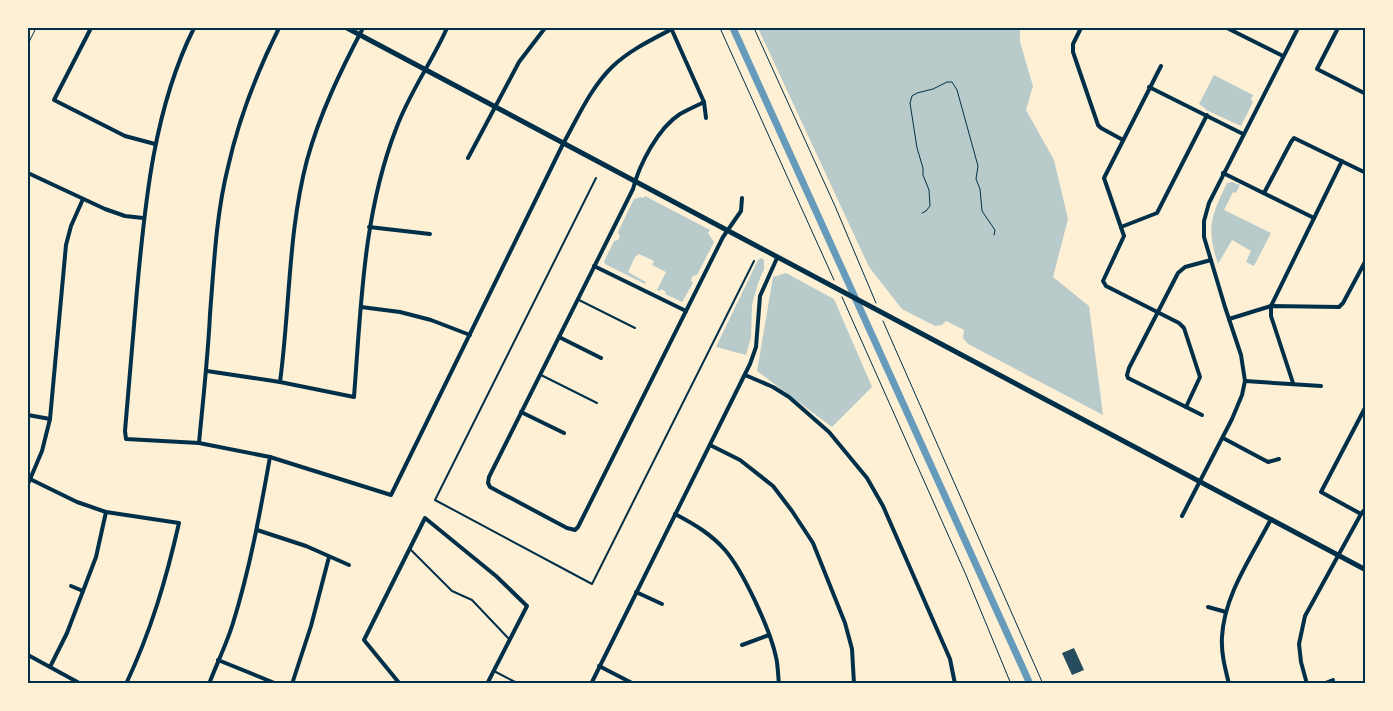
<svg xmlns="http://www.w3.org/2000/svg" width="1393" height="711" font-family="'Source Sans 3',sans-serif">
<rect width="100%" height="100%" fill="#fdf0d5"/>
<g fill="#b9caca">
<polygon points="758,28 1020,28 1020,42 1033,86 1026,110 1054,160 1068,219 1053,277 1089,306 1103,415 968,344 963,338 964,330 946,321 942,325 935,326 902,309 869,267"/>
<polygon points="1214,75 1253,95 1251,100 1253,102 1241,126 1206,110 1206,109 1199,104"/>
<path d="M1232,182L1240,185L1236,193L1233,192L1224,210L1271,233L1254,266L1246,262L1251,251L1232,240L1218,264C1206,228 1211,216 1227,183Z"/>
<polygon points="645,196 710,230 708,233 714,242 697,275 693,276 691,280 693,283 682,302 665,294 666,292 661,289 660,291 657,290 666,272 652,265 654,261 639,254 635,257 628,272 646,282 645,284 605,264 604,262 614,241 618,240 620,237 618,232 634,199 641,197 643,198"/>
<polygon points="761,258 764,260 764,269 758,283 752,305 751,337 746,355 716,347 758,260"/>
<polygon points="786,273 834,299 872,387 832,427 757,371 773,277"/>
</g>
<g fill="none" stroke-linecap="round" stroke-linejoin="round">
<polyline stroke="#669bbc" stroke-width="7" points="733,28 1030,684"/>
</g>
<polygon fill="#264d5e" points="1074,648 1084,670 1072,675 1062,653"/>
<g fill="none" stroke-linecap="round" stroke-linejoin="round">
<g stroke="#003049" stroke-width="1">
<polyline points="720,28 834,280"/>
<polyline points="754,28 835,206 876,303"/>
<polyline points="28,44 36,28"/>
<polyline points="922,213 926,211 930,206 929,190 923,175 923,168 917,148 910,103 912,96 917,93 933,89 947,82 952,82 957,90 978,166 976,179 980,189 982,211 995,230 994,235"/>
<polyline points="842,297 966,575 1011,684"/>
<polyline points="883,321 1043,684"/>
</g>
<g stroke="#003049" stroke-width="2">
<polyline points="596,178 435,500 592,584 754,261"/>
<polyline points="579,300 635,328"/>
<polyline points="541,375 597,403"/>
<polyline points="410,549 452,591 472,600 509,639"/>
<polyline points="494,671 519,684"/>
</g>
<g stroke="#003049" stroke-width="4">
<polyline points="91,28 54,100 125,136 155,144"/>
<path d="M194,28C154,108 145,202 137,290C133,337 129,384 125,431L126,439L199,443L270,457L391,495L563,144C578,117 591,87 613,66C630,50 651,40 672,29"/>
<polyline points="671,28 704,102 706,118"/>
<polyline points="1081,28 1073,44 1073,52 1098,125 1101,128 1123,140"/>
<polyline points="1227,28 1283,56"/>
<polyline points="1338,28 1317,69 1366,94"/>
<polyline points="1161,66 1104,178 1124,236 1103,281 1106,286 1179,323 1184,328 1200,377 1186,407"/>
<polyline points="1149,87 1243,134"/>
<path d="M704,102C696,106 687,110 680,114C658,128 639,165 633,189L489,477L488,483L490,487L567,528L575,530L578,527L723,237L741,211L742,198"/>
<polyline points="468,158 519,62 545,28"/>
<polyline points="28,173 105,209 125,216 143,218"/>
<polyline points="1223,173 1314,218"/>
<polyline points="1264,193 1291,142 1294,138 1366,173"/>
<polyline points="369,227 430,234"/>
<polyline points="1121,227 1157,213 1207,115"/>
<polyline points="594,266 686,311"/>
<polyline points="361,307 400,312 431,320 470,335"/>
<polyline points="1229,319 1271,306 1339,307 1343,303 1366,260"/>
<polyline points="559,337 601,358"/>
<path d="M207,371L280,382L354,397C361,307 363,214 396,129C409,93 432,62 447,28"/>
<polyline points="745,375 773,387 789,397 829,432 867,478 883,506 950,659 955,684"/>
<polyline points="1245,381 1321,386"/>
<path d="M280,382C290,308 288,232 307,160C320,113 341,70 363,28"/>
<polyline points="1293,383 1271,316 1271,306 1342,161"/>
<polyline points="521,412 564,433"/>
<polyline points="28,415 50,419"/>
<polyline points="1202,415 1128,378 1127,375 1129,368 1178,273 1185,267 1211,260"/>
<polyline points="1223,438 1268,462 1279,459"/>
<path d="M199,443C203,400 208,357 210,314C214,265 216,215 228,167C239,118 257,72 279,28"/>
<polyline points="710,445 740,460 773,486 792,511 813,543 845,623 852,649 854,684"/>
<path d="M30,479L77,502L106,512L179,523C166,580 151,631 126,684"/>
<polyline points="28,484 42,451 50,419 66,245 71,226 83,199"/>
<path d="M675,514C694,524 711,534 725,550C743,571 770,629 776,657C778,665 778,675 779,684"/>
<polyline points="1361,514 1321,492 1366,406"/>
<polyline points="1182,516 1232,419 1242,395 1245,381 1241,355 1225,307 1204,237 1204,221 1209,203 1298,28"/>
<polyline points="257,530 306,546 349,565"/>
<polyline points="71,586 83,591"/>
<polyline points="636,592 662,604"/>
<polyline points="1208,607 1226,612"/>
<polyline points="742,645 769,635"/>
<polyline points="28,655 81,684"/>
<polyline points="218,660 277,684"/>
<polyline points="599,666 634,684"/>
<polyline points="50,667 67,633 96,557 106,512"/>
<path d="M209,684C217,663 227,643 233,623C250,568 260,513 270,457"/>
<polyline points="292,684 311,626 329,557"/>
<polyline points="400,684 364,640 425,518 496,576 527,606 487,684"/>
<polyline points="591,684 750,364 756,347 760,296 777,258"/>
<path d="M1229,684C1225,668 1221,653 1222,637C1224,595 1252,556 1271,519"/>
<polyline points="1307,684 1301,662 1299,644 1305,616 1361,514 1366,508"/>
<polyline points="1323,684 1333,680"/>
</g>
<polyline stroke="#003049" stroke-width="5" points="347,28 1366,570"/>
</g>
<rect width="1393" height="711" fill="none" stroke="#fdf0d5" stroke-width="58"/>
<rect x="29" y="29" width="1335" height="653" fill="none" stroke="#003049" stroke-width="2"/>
</svg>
